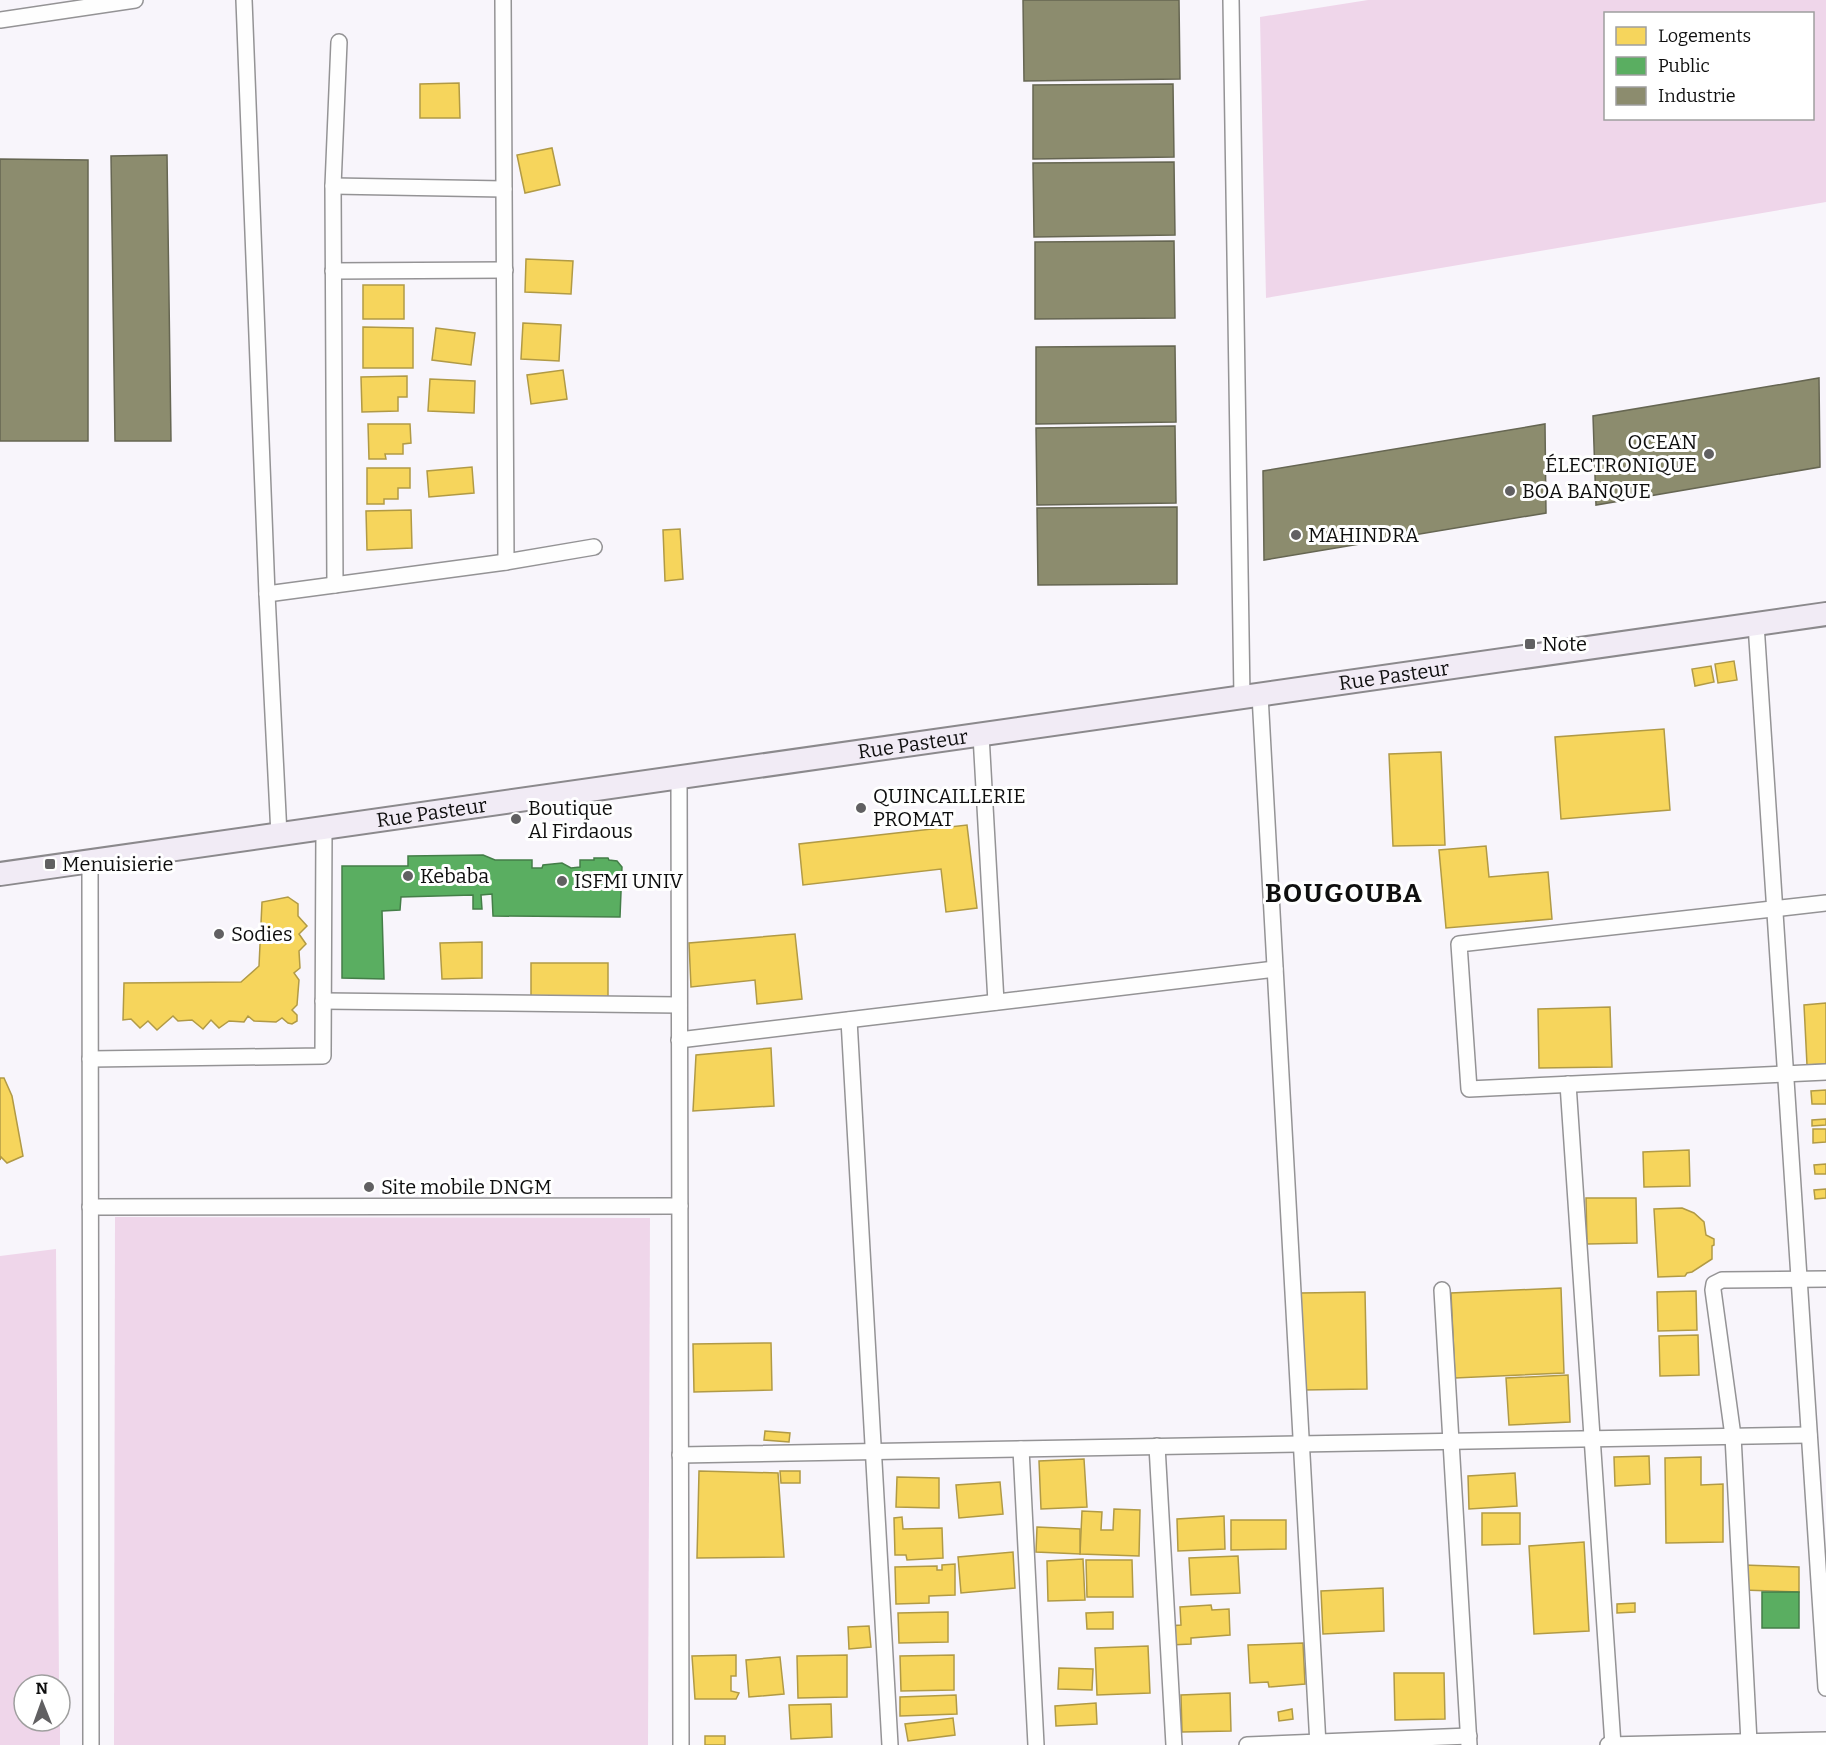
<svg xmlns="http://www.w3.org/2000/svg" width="1826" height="1745" font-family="Bitter,serif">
<rect width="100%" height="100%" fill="#f8f5fb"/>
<g fill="#efd6ea" fill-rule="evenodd">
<path d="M1368,0H1826V202L1266,298L1260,17ZM1606,14H1812V118H1606Z"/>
<polygon points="115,1217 650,1218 648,1745 114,1745"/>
<polygon points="56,1249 59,1685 24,1685 24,1721 60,1721 60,1745 0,1745 0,1256"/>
</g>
<g fill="#f6d55c" stroke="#b19a45" stroke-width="1.5">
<polygon points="459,83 460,118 420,118 420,84"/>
<polygon points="552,148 560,185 525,193 517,155"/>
<polygon points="526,259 573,261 571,294 525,292"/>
<rect x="363" y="285" width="41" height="34"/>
<polygon points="523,323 561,325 559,361 521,359"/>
<polygon points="363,327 413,328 413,368 363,368"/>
<polygon points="436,328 475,333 471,365 432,360"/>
<polygon points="563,370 567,399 531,404 527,375"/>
<polygon points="407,376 407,397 398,397 398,411 362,412 361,377"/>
<polygon points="430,379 475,381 474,413 428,411"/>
<polygon points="368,424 410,424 411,443 403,444 403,454 385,454 386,459 369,459"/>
<polygon points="472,467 474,493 429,497 427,471"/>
<polygon points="367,468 410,468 410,488 398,488 398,499 384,499 384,504 367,504"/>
<polygon points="411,510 412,548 367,550 366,511"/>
<polygon points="680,529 683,579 665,581 663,530"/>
<polygon points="1734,661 1737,680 1718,683 1715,664"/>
<polygon points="1711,666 1714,682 1695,686 1692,669"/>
<polygon points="1664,729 1670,810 1561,819 1555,737"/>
<polygon points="1441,752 1445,845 1393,846 1389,754"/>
<polygon points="967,825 977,908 946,912 941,869 803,885 799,844"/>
<polygon points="1486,846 1489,877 1548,872 1552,919 1446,928 1439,850"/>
<polygon points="288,897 298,904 298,916 307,926 299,934 306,944 299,951 300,968 294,973 299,980 297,1005 292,1010 297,1015 297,1021 292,1024 288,1023 282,1018 276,1022 254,1021 248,1016 244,1022 229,1021 219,1028 211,1020 203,1029 192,1020 178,1021 173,1016 157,1030 148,1021 140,1028 131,1019 123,1020 124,983 241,982 259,966 262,902"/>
<polygon points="795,934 802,999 757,1004 755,980 691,987 689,943"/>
<polygon points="482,942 482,978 442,979 440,943"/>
<rect x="531" y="963" width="77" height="34"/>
<polygon points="1826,1003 1826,1064 1807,1065 1804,1005"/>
<polygon points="1610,1007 1612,1067 1539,1068 1538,1009"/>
<polygon points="771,1048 774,1106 693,1111 696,1055"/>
<polygon points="0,1078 4,1078 12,1096 23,1156 7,1163 1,1157 0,1160"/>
<polygon points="1826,1090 1826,1104 1812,1104 1811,1091"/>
<polygon points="1826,1119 1826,1125 1812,1126 1812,1120"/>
<polygon points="1813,1129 1826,1129 1826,1142 1813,1143"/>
<polygon points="1689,1150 1690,1186 1644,1187 1643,1152"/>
<polygon points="1826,1164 1826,1174 1815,1174 1814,1165"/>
<polygon points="1826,1189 1826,1198 1815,1199 1814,1190"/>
<polygon points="1586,1198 1636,1198 1637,1243 1587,1244"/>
<polygon points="1682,1208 1694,1213 1704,1222 1706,1235 1714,1239 1714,1245 1712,1246 1712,1259 1692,1272 1687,1273 1685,1276 1658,1277 1654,1209"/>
<polygon points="1561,1288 1564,1373 1455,1378 1451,1293"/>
<polygon points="1696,1291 1697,1330 1658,1331 1657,1292"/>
<polygon points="1365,1292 1367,1389 1303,1390 1301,1293"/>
<polygon points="1698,1335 1699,1375 1660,1376 1659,1336"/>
<polygon points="771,1343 772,1390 694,1392 693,1344"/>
<polygon points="1568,1375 1570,1422 1509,1425 1506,1378"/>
<polygon points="765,1431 790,1433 789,1442 764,1440"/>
<polygon points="1649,1456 1650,1484 1615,1486 1614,1457"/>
<polygon points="1701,1457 1701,1485 1723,1484 1723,1542 1666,1543 1665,1458"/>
<polygon points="1084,1459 1087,1507 1041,1509 1039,1461"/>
<polygon points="699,1471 778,1473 784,1557 697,1558"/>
<polygon points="780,1471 800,1471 800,1483 781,1483"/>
<polygon points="1515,1473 1517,1506 1469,1509 1468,1476"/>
<polygon points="897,1477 939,1478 939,1508 896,1507"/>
<polygon points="1000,1482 1003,1514 959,1518 956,1485"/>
<polygon points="1114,1509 1140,1510 1139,1556 1080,1554 1082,1511 1102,1512 1101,1530 1113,1530"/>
<polygon points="1482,1513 1520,1513 1520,1544 1482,1545"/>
<polygon points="1224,1516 1225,1549 1178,1551 1177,1519"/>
<polygon points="902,1517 903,1529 942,1528 943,1558 907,1560 906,1555 895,1555 894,1518"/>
<polygon points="1231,1520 1286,1520 1286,1549 1231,1550"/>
<polygon points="1037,1527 1080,1529 1080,1554 1036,1552"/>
<polygon points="1584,1542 1589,1631 1534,1634 1529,1546"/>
<polygon points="1013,1552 1015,1588 961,1593 958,1557"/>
<polygon points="1238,1556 1240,1593 1191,1595 1189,1558"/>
<polygon points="1083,1559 1085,1600 1048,1601 1047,1561"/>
<polygon points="1086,1560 1132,1560 1133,1597 1087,1597"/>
<polygon points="955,1564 955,1595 929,1596 929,1603 896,1604 895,1567 937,1566 937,1570 942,1570 942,1565"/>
<polygon points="1743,1565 1799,1567 1799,1592 1743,1590"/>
<polygon points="1383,1588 1384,1631 1323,1634 1321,1591"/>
<polygon points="1635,1603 1635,1612 1617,1613 1617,1604"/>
<polygon points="1211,1605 1212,1610 1229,1609 1230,1635 1191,1638 1191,1644 1170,1645 1168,1626 1181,1625 1180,1607"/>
<polygon points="948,1612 948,1642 899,1643 898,1613"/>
<polygon points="1113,1612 1113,1629 1087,1629 1086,1613"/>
<polygon points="869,1626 871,1647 849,1649 848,1627"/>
<polygon points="1303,1643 1305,1684 1269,1687 1268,1682 1250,1683 1248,1645"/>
<polygon points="1148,1646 1150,1693 1097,1695 1095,1648"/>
<polygon points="736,1655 736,1676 731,1676 731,1691 739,1693 736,1699 695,1699 692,1656"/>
<polygon points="847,1655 847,1697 798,1698 797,1656"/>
<polygon points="954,1655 954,1690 901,1691 900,1656"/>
<polygon points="780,1657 784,1694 749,1697 746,1660"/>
<polygon points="1059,1668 1093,1669 1092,1690 1058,1689"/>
<polygon points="1394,1673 1444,1673 1445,1719 1395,1720"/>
<polygon points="1230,1693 1231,1731 1182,1732 1181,1695"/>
<polygon points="956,1695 957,1714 900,1716 900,1697"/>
<polygon points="1096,1703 1097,1724 1056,1726 1055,1706"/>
<polygon points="831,1704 832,1737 791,1739 789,1705"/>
<polygon points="1292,1709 1293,1719 1279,1721 1278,1712"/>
<polygon points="953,1718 955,1735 908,1741 905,1724"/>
<rect x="705" y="1736" width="20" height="9"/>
</g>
<g fill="#5aae61" stroke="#447e48" stroke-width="1.5">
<polygon points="483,855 495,860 532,860 532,868 542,868 543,865 562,863 571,868 580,867 580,860 594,860 594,858 608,858 609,860 617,861 622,867 620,917 493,916 492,894 481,895 482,909 473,909 473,895 401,897 400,910 382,911 384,979 342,978 342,866 408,866 408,856"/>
<rect x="1762" y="1592" width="37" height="36"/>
</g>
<g fill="#8c8c6e" stroke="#666652" stroke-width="1.5">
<polygon points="1023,0 1179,0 1180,79 1024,81"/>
<polygon points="1173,84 1174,157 1033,159 1033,85"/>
<polygon points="167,155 171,441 115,441 111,156"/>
<polygon points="0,159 88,160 88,441 0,441"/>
<polygon points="1174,162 1175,235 1034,237 1033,163"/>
<polygon points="1174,241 1175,318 1035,319 1035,242"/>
<polygon points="1175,346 1176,422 1036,424 1036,347"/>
<polygon points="1819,378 1820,467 1596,505 1593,416"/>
<polygon points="1545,424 1546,513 1264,560 1263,471"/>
<polygon points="1175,426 1176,503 1037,505 1036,428"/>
<polygon points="1177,507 1177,584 1038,585 1037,508"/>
</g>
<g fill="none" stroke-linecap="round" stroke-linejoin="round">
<g stroke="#949395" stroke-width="18">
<g id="street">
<polyline points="244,0 267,594 279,835"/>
<polyline points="503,0 506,562"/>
<polyline points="1231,0 1242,697"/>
<polyline points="0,20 135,0"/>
<polyline points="333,186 504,189"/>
<polyline points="333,271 505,270"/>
<polyline points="335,585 333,186 339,42"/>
<polyline points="267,594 506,562 594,547"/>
<polyline points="1756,624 1826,1688"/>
<polyline points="1260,695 1318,1745"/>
<polyline points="981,735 996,1002"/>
<polyline points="679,778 681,1745"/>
<polyline points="90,862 91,1745"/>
<polyline points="1826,903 1459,944 1469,1089 1826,1072"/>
<polyline points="323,1001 679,1005"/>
<polyline points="849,1020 890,1745"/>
<polyline points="679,1040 1275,969"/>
<polyline points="90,1059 323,1056 324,828"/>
<polyline points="1568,1084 1613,1745"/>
<polyline points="90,1207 680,1206"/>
<polyline points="1442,1290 1469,1745"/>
<polyline points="1157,1446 1174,1745"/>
<polyline points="1021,1449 1036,1745"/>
<polyline points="680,1455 1809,1435"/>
<polyline points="1749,1742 1733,1436 1713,1290 1714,1284 1722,1280 1826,1279"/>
<polyline points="1247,1745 1469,1736"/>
<polyline points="1608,1745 1826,1740"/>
</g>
</g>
<g stroke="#8b898c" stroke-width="26">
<g id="secondary">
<path id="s1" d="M0,874L1826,614"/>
</g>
</g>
<use href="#street" stroke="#fefefe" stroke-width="15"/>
<use href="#secondary" stroke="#f1ebf5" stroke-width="22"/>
</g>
<g fill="#616062" stroke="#fff" stroke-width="2">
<circle cx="1709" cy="454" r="6"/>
<circle cx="1510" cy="491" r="6"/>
<circle cx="1296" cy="535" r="6"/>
<rect x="1524" y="638" width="12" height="12" rx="3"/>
<circle cx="861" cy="808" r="6"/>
<circle cx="516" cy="819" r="6"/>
<rect x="44" y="858" width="12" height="12" rx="3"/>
<circle cx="408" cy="876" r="6"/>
<circle cx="562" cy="881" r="6"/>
<circle cx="219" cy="934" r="6"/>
<circle cx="369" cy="1187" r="6"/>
</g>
<g text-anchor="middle" stroke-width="6" stroke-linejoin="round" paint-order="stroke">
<g font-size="20" fill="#0f0f0f" stroke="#fff" text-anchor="start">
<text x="1697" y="449" text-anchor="end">OCEAN<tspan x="1697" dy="23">ÉLECTRONIQUE</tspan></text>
<text x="1522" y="498">BOA BANQUE</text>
<text x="1308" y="542">MAHINDRA</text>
<text x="1542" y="651">Note</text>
<text x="873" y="803">QUINCAILLERIE<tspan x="873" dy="23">PROMAT</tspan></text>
<text x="528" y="815">Boutique<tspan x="528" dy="23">Al Firdaous</tspan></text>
<text x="62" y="871">Menuisierie</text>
<text x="420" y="883">Kebaba</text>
<text x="574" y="888">ISFMI UNIV</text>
<text x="231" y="941">Sodies</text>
<text x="381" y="1194">Site mobile DNGM</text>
</g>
<g font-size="20" fill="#0f0f0f" stroke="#fff">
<text dy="7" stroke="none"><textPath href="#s1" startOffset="1408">Rue Pasteur</textPath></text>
<text dy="7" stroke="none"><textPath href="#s1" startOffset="922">Rue Pasteur</textPath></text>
<text dy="7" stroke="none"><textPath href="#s1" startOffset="436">Rue Pasteur</textPath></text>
</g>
<g font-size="26" font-weight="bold" letter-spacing="1.5" fill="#0f0f0f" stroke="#fff">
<text x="1344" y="902">BOUGOUBA</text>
</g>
</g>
<rect x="1604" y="12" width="210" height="108" fill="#ffffff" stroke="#9f9f9f" stroke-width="1.5"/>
<rect x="1616" y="27" width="30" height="18" fill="#f6d55c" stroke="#9f9f9f" stroke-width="1.5"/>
<text x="1658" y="42" font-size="18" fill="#0f0f0f">Logements</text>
<rect x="1616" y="57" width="30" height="18" fill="#5aae61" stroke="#9f9f9f" stroke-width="1.5"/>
<text x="1658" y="72" font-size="18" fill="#0f0f0f">Public</text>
<rect x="1616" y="87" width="30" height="18" fill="#8c8c6e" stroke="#9f9f9f" stroke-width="1.5"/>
<text x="1658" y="102" font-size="18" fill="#0f0f0f">Industrie</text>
<g transform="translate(42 1703) rotate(359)"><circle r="28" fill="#ffffff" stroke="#9f9f9f" stroke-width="1.5"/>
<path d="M0-4.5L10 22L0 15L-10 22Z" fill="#616062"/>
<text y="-9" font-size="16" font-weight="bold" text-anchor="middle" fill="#0f0f0f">N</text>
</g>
</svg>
